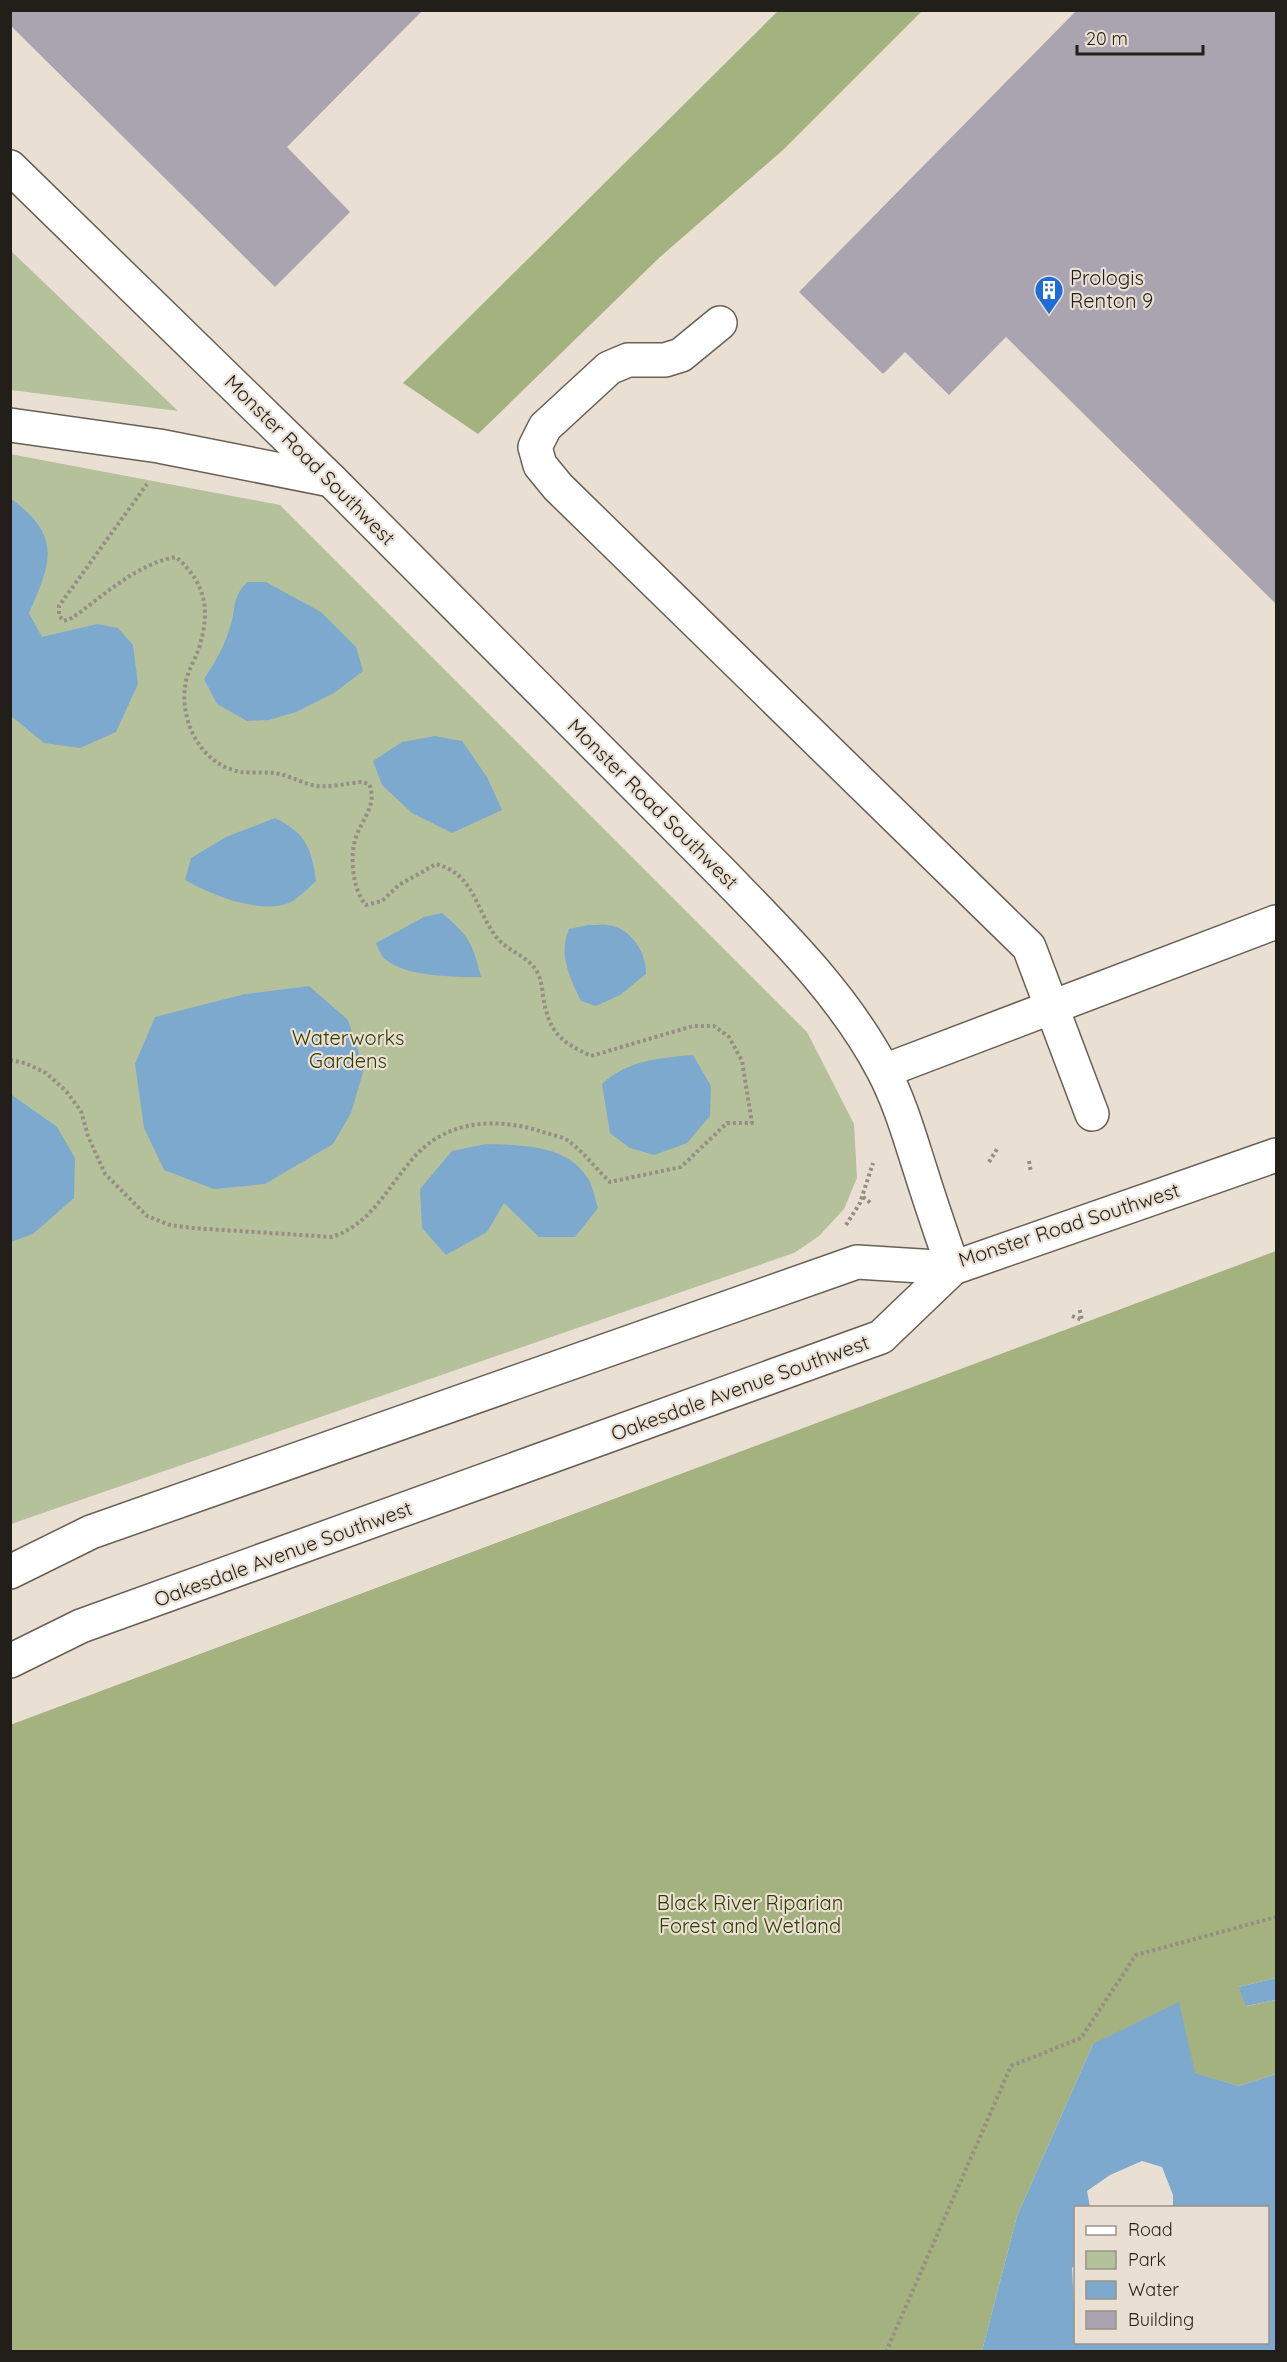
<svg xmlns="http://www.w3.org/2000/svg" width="1287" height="2362" font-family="Quicksand,sans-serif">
<rect width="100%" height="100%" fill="#e9dfd2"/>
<g fill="#b5c19b">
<polygon points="11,251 178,411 11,390"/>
<polygon points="10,454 280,505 807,1032 854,1124 857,1178 844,1209 819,1236 794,1253 11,1524"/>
</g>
<g fill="#a4b27f">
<polygon points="779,10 922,11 783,150 660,257 478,434 403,383"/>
<polygon points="1276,1251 1276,1978 1238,1987 1247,2006 1276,2000 1276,2074 1239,2086 1093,2044 1017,2216 982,2351 11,2351 10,1725"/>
</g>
<g fill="#7ea9cf" fill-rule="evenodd">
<path d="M10,498C62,536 52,561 29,613L42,637L97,624L118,628L133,645L138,684L116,732L80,748L44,743L11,716Z"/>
<path d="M247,582H266L321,612L356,647L363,671L334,693L296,712L269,720L247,721L217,704L204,679C216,661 225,645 231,624C237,603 231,600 247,582Z"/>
<polygon points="435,736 462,741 487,777 502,810 452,833 412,813 382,785 373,761 402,742"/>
<path d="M275,818C306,833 312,849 316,881C308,888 300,897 291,902C263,916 209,894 185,880L191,858L226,837Z"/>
<path d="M442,913C470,937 472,942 481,977C455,977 405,977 385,959C381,956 378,948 376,943L424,917Z"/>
<path d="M588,925C596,925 605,924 613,926C633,931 647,955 646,974L620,995L596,1006L581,1001C570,978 558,954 569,929Z"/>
<polygon points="309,986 348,1020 364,1069 351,1113 333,1144 265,1184 214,1189 164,1170 144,1128 135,1064 155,1017 245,994"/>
<path d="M693,1055L711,1086L710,1116L687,1143L654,1155L630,1148L610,1133L602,1084C628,1060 659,1058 693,1055Z"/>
<polygon points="12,1095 57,1127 75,1158 74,1198 33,1234 11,1242"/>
<path d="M486,1144C520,1145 566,1144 587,1177C593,1185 595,1199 598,1208L575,1237H539L504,1203L487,1232L446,1255L422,1228L420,1189L452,1151Z"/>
<polygon points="1276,1978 1276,2000 1246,2006 1238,1987"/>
<path d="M1179,2002L1195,2073L1239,2086L1276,2074V2351H982L1017,2216L1093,2044ZM1142,2161L1162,2167L1173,2195V2207L1268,2208V2342H1076L1072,2268L1075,2264L1076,2208L1090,2207L1087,2191L1110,2175Z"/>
</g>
<g fill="#aaa3b0">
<polygon points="10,10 423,10 287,147 350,212 275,287 10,25"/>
<polygon points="1077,10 1276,10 1276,604 1006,337 949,395 905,352 883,374 799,292"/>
</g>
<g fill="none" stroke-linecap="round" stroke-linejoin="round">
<g stroke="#686054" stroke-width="36">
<g id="minor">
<path d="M10,167L331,480L722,873C781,934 843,994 883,1070C900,1102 910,1138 921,1172C931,1204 942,1236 953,1268"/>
<polyline points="720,323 681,355 665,360 628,360 609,368 545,427 535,447 540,465 558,487 1029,947 1092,1114"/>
<polyline points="10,425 159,446 331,480"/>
<polyline points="884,1071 1276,922"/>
<polyline points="10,1572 91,1532 857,1262 953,1268 1276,1155"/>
<polyline points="10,1661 81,1626 881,1337 953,1268"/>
</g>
</g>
<g stroke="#958e84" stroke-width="4" stroke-dasharray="3 3" stroke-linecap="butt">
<path d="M10,1060L25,1063L46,1073L66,1091L81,1111L88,1136L105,1174L147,1216L170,1225L193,1228L332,1237C374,1223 389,1183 418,1153C452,1118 503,1118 546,1133C553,1135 562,1137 567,1140C583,1151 596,1169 610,1182L681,1167L727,1123H752L742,1061L729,1037L714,1026H693L591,1056C559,1041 549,1032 543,996C542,987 541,978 536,970C527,956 508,951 497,938C475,910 475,874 436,864L399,885L382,901L366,905C353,891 349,857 356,837C362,819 378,804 369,784L362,782C347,783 327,789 312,785C299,782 287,774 273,773C263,772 251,773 241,772C200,765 178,719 186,681C188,671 194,661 198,651C211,612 207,584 176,557C138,563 103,596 72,618L64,621L59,616V606L147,484"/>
<polyline points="1029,1161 1031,1173"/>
<polyline points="989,1162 997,1149"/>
<polyline points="863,1197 872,1204"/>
<polyline points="846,1225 860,1203 873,1163"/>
<polyline points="1072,1316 1082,1320 1079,1307"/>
<polyline points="886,2352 1011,2066 1081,2038 1136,1955 1276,1917"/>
</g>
<use href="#minor" stroke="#fff" stroke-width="33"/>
</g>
<defs>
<g id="building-pin" transform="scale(1.5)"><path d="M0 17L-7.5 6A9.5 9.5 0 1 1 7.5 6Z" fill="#1f6cd7" stroke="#e9dfd2"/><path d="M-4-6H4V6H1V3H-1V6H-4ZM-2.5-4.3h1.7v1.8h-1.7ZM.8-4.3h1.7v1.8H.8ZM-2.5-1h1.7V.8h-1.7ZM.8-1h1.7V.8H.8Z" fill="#fff"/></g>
</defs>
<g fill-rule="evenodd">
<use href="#building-pin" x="1049" y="290"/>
</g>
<g text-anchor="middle" stroke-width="4.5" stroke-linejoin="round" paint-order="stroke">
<g font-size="20" fill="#221f1a" stroke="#e9dfd2" text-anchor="start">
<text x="1070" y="285">Prologis<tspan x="1070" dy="23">Renton 9</tspan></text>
</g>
<g font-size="20" fill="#221f1a" stroke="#e9dfd2">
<text transform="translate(310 460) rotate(45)" y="7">Monster Road Southwest</text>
<text transform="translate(653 804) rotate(45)" y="7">Monster Road Southwest</text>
<text transform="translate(1069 1225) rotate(-18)" y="7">Monster Road Southwest</text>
<text transform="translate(740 1388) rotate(-20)" y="7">Oakesdale Avenue Southwest</text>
<text transform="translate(283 1554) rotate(-20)" y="7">Oakesdale Avenue Southwest</text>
</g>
<g font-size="20" fill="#303c00" stroke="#e9dfd2">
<text x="348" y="1045">Waterworks<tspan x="348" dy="23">Gardens</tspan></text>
<text x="750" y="1910">Black River Riparian<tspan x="750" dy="23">Forest and Wetland</tspan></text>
</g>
</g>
<rect width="1287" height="2362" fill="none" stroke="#221f1a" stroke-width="24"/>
<rect x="1074" y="2206" width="195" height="138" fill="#e9dfd2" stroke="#999288" stroke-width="1.5"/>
<rect x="1086" y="2226" width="30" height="9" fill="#ffffff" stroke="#999288" stroke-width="1.5"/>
<text x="1128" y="2236" font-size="18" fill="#221f1a">Road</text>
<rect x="1086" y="2251" width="30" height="18" fill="#b5c19b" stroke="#999288" stroke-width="1.5"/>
<text x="1128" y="2266" font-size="18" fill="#221f1a">Park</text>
<rect x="1086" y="2281" width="30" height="18" fill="#7ea9cf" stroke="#999288" stroke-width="1.5"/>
<text x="1128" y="2296" font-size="18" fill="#221f1a">Water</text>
<rect x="1086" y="2311" width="30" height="18" fill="#aaa3b0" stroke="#999288" stroke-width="1.5"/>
<text x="1128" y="2326" font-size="18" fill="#221f1a">Building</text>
<path d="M1077 45v9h126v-9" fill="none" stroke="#221f1a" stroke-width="3"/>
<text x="1086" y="45" font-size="18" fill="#221f1a" stroke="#e9dfd2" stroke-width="4.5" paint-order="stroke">20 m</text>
</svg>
